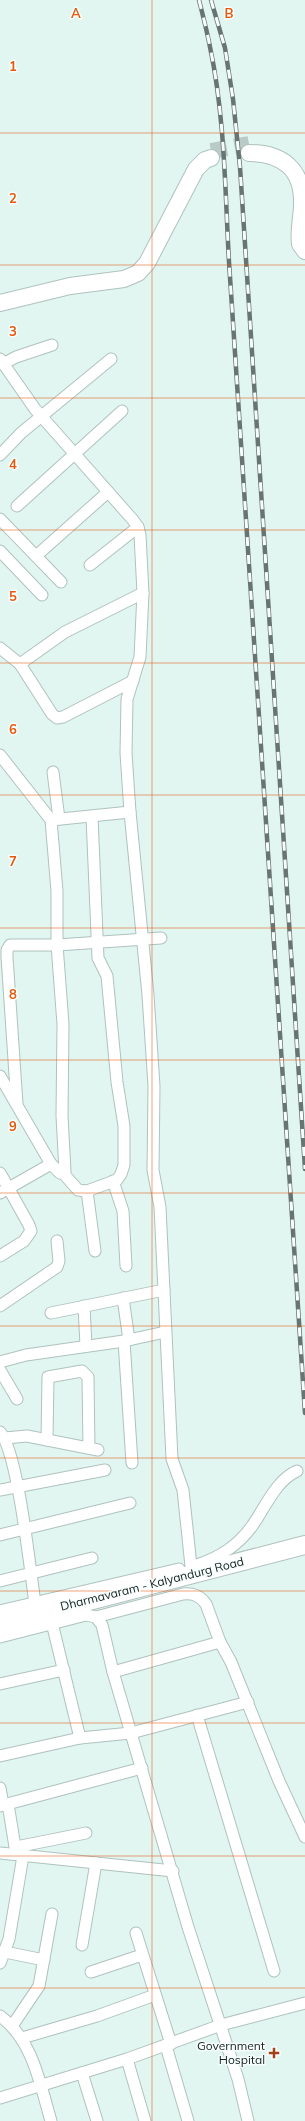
<svg xmlns="http://www.w3.org/2000/svg" width="305" height="2121" font-family="Mulish,sans-serif">
<rect width="100%" height="100%" fill="#e1f5f1"/>
<g fill="none" stroke-linecap="round" stroke-linejoin="round">
<polyline stroke="#b9cac7" stroke-width="16" stroke-dasharray="16 8" stroke-linecap="butt" points="211,151 249,144"/>
<g stroke="#afc2be" stroke-width="13">
<g id="street">
<polyline points="0,359 35,409 133,520 138,527 140,535 143,593 140,657 127,699 126,753 130,812 148,995 154,1086 153,1170 160,1207 172,1459 183,1490 191,1566"/>
<polyline points="3,364 16,357 52,345"/>
<polyline points="0,455 21,433 111,359"/>
<polyline points="17,506 122,411"/>
<polyline points="0,519 61,582"/>
<polyline points="0,551 42,595"/>
<polyline points="36,556 108,492"/>
<polyline points="90,565 138,527"/>
<polyline points="0,648 20,664 52,714 57,718 63,717 133,681"/>
<polyline points="20,664 65,632 143,593"/>
<polyline points="0,755 51,820 57,891 57,945 63,1024 62,1116 65,1171 60,1173 51,1164 0,1193"/>
<polyline points="53,772 59,819"/>
<polyline points="51,820 130,812"/>
<polyline points="0,1076 51,1164"/>
<polyline points="17,1104 7,957 7,950 10,945 57,945 161,938"/>
<polyline points="0,1173 29,1225 31,1231 24,1241 0,1256"/>
<polyline points="63,1173 78,1190 87,1191 117,1180 121,1174 124,1165 124,1126 117,1082 107,976 98,958 92,817"/>
<polyline points="113,1181 123,1211 126,1266"/>
<polyline points="87,1191 95,1251"/>
<polyline points="123,1298 129,1340"/>
<polyline points="0,1306 57,1267 59,1261 57,1241"/>
<polyline points="84,1306 86,1346"/>
<polyline points="51,1313 164,1290"/>
<polyline points="124,1341 132,1463"/>
<polyline points="0,1362 26,1355 124,1341 165,1332"/>
<polyline points="0,1370 17,1399"/>
<path d="M0,1432C18,1452 30,1570 35,1603"/>
<polyline points="5,1438 27,1436 98,1450"/>
<polyline points="47,1440 48,1377 82,1371 88,1377 89,1448"/>
<polyline points="0,1490 105,1470"/>
<polyline points="0,1535 130,1503"/>
<path d="M197,1565C220,1557 238,1546 252,1526C265,1508 276,1480 297,1471"/>
<polyline points="0,1581 92,1558"/>
<polyline points="0,1611 179,1569"/>
<path d="M96,1617L183,1594C194,1593 200,1596 206,1604L220,1642L231,1662L279,1781L305,1837"/>
<polyline points="52,1623 80,1738"/>
<polyline points="0,1637 86,1615 96,1617 102,1625 113,1672 188,1927 238,2079 248,2121"/>
<polyline points="113,1672 220,1642"/>
<polyline points="0,1684 64,1670"/>
<polyline points="197,1715 274,1971"/>
<polyline points="0,1756 80,1738 131,1733 248,1702"/>
<polyline points="0,1788 3,1805"/>
<polyline points="8,1804 16,1853"/>
<polyline points="0,1806 142,1768"/>
<polyline points="16,1847 86,1833"/>
<polyline points="0,1853 173,1871"/>
<polyline points="136,1933 171,2044"/>
<polyline points="82,1945 96,1863"/>
<polyline points="5,1952 44,1960"/>
<polyline points="0,1963 9,1939 23,1856"/>
<polyline points="91,1972 142,1955"/>
<path d="M0,2016C33,2040 40,2084 51,2121"/>
<polyline points="12,2026 39,1986 52,1914"/>
<polyline points="22,2038 97,2016 155,1995"/>
<polyline points="166,2046 188,2121"/>
<polyline points="127,2059 145,2121"/>
<polyline points="82,2073 97,2121"/>
<polyline points="0,2098 127,2059 221,2025 305,2003"/>
</g>
</g>
<g stroke="#afc2be" stroke-width="18">
<g id="secondary">
<path d="M249,153C282,153 303,169 302,204C302,217 298,231 300,244L305,251"/>
<polyline points="0,303 70,286 124,279 138,273 147,263 196,169 205,160 211,158"/>
</g>
</g>
<g stroke="#afc2be" stroke-width="20">
<polyline id="primary" points="0,1624 305,1545"/>
</g>
<use href="#street" stroke="#fff" stroke-width="11"/>
<use href="#secondary" stroke="#fff" stroke-width="16"/>
<use href="#primary" stroke="#fff" stroke-width="18"/>
<g stroke="#687471" stroke-width="4.5">
<g id="rail">
<path d="M199,0C203,16 207,31 210,47C225,117 225,191 229,262L305,1413"/>
<polyline points="211,0 225,48 233,99 240,167 305,1169"/>
</g>
</g>
<use href="#rail" stroke="#f7fffe" stroke-width="3" stroke-dasharray="9" stroke-linecap="butt"/>
</g>
<path fill="none" stroke="#e8590c" stroke-width="1" stroke-opacity="0.55" d="M152,0V2121M0,133H305M0,265H305M0,398H305M0,530H305M0,663H305M0,795H305M0,928H305M0,1060H305M0,1193H305M0,1326H305M0,1458H305M0,1591H305M0,1723H305M0,1856H305M0,1988H305"/>
<path fill="#a74117" stroke="#f7fffe" stroke-width="1.5" d="M272 2047h4v4h4v4h-4v4h-4v-4h-4v-4h4z"/>
<g text-anchor="middle" stroke-width="3" stroke-linejoin="round" paint-order="stroke">
<g font-size="12" fill="#181f1e" stroke="#f7fffe">
<text transform="translate(152 1584) rotate(-14)" y="4">Dharmavaram - Kalyandurg Road</text>
</g>
<g font-size="12" fill="#181f1e" stroke="#f7fffe" text-anchor="end">
<text x="265" y="2050">Government<tspan x="265" dy="14">Hospital</tspan></text>
</g>
</g>
<g font-size="13" text-anchor="middle" font-weight="bold" fill="#e8590c" stroke="#f7fffe" stroke-width="3" stroke-linejoin="round" paint-order="stroke">
<text x="76" y="18">A</text>
<text x="229" y="18">B</text>
<text x="13" y="71">1</text>
<text x="13" y="203">2</text>
<text x="13" y="336">3</text>
<text x="13" y="469">4</text>
<text x="13" y="601">5</text>
<text x="13" y="734">6</text>
<text x="13" y="866">7</text>
<text x="13" y="999">8</text>
<text x="13" y="1131">9</text>
</g>
</svg>
